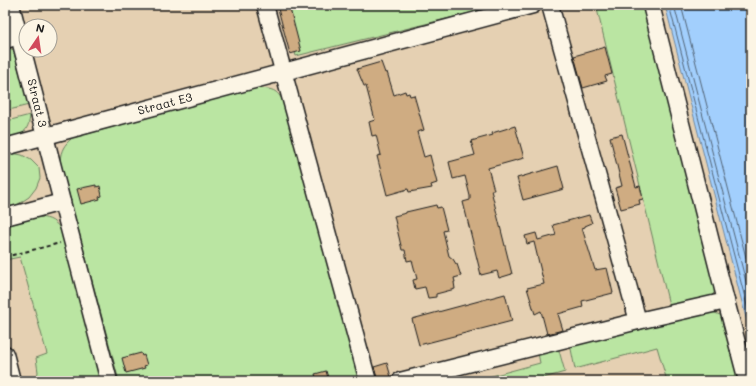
<svg xmlns="http://www.w3.org/2000/svg" width="756" height="386" font-family="Mali,sans-serif">
<rect width="100%" height="100%" fill="#eedfc7"/>
<filter id="ink" filterUnits="userSpaceOnUse"><feTurbulence type="fractalNoise" baseFrequency=".025" numOctaves="2"/><feDisplacementMap in="SourceGraphic" scale="8" xChannelSelector="R" yChannelSelector="G"/><feConvolveMatrix kernelMatrix="1 2 1 2 8 2 1 2 1" color-interpolation-filters="sRGB"/></filter>
<g filter="url(#ink)">
<path fill="#e5d0b2" fill-rule="evenodd" d="M5,5H665L751,337V381H5ZM26,26H50V50H26Z"/>
<g fill="#bae5a2" stroke="#6b805f">
<polygon points="282,5 502,5 296,56"/>
<polygon points="596,5 643,5 715,286 714,293 709,298 670,309"/>
<polygon points="5,45 13,50 29,105 5,111"/>
<path d="M257,88C276,89 276,90 286,105L360,381H119L60,161C61,150 64,145 72,138Z"/>
<path d="M30,115C29,132 20,137 5,142V131L9,130L7,121Z"/>
<polygon points="12,153 22,155 31,160 39,168 40,178 36,188 29,197 17,205 5,208 5,155"/>
<path d="M38,217C51,218 56,221 63,233L101,381H36L38,372L36,358L47,354L20,257L5,260V226Z"/>
<polygon points="710,311 720,315 727,320 743,381 667,381 657,347 575,369 570,344"/>
<polygon points="558,347 565,372 533,381 477,381 477,380 540,363 538,353"/>
</g>
<polygon fill="#a2cffd" stroke="#6c87a3" points="665,5 751,5 751,337"/>
<g fill="none" stroke-linecap="round" stroke-linejoin="round">
<g stroke="#526476" stroke-width="1">
<polyline points="669,5 751,321"/>
<polyline points="674,5 751,301"/>
<polyline points="681,5 751,277"/>
</g>
</g>
<g fill="#cfac82" stroke="#1c1c1c">
<polygon points="277,5 289,5 301,51 290,54"/>
<polygon points="605,47 612,74 605,76 607,81 583,88 574,56"/>
<polygon points="381,62 385,73 387,72 394,95 405,91 406,94 409,93 410,96 414,95 424,130 417,132 424,157 430,155 437,183 431,185 432,188 409,192 408,189 387,195 377,156 381,155 376,135 372,136 369,122 375,120 366,86 364,86 357,69"/>
<polygon points="515,126 524,158 488,168 494,190 491,190 512,274 499,278 497,271 481,275 463,202 470,200 470,196 465,176 453,179 449,162 475,155 471,141 493,135 492,133"/>
<polygon points="622,134 636,187 640,186 643,199 639,200 640,204 621,209 615,188 622,186 610,137"/>
<polygon points="558,166 564,189 523,200 517,178"/>
<polygon points="96,185 96,187 100,186 102,196 99,197 100,199 81,204 77,189"/>
<polygon points="436,205 437,208 441,207 447,230 443,231 449,256 453,259 456,264 457,264 461,276 454,278 455,282 454,282 455,289 436,294 436,297 428,298 425,287 415,289 413,280 417,279 412,260 407,261 405,250 402,250 394,216 406,213 406,212"/>
<polygon points="589,215 592,223 585,226 585,227 582,228 595,270 607,268 613,293 582,301 583,307 558,314 563,330 547,334 541,311 535,314 527,288 544,284 534,242 527,244 525,236 536,233 538,240 556,235 553,225"/>
<polygon points="505,294 512,321 419,345 412,319"/>
<polygon points="141,353 142,356 144,355 147,365 144,366 145,368 126,373 122,358"/>
<polygon points="387,363 391,377 391,381 378,381 374,367"/>
<polygon points="326,371 329,381 317,381 315,374"/>
</g>
<g fill="none" stroke-linecap="round" stroke-linejoin="round">
<g stroke="#1c1c1c" stroke-width="19">
<g id="minor">
<polyline points="11,5 62,202 109,381"/>
<polyline points="265,5 368,381"/>
<polyline points="5,40 19,36"/>
<polyline points="5,147 533,5"/>
<polyline points="5,217 62,202"/>
<polyline points="726,301 747,381"/>
<polyline points="638,321 726,301 651,5"/>
<polyline points="5,354 11,377 9,381"/>
<polyline points="400,381 638,321 550,5"/>
</g>
</g>
<polyline stroke="#1c1c1c" stroke-width="2" stroke-dasharray="4 3" stroke-linecap="butt" points="5,257 60,243"/>
<use href="#minor" stroke="#fcf5e5" stroke-width="16"/>
</g>
</g>
<g text-anchor="middle" stroke-width="3" stroke-linejoin="round" paint-order="stroke">
<g font-size="12" fill="#1c1c1c" stroke="#fcf5e5">
<text transform="translate(37 103) rotate(76)" y="4">Straat 3</text>
<text transform="translate(165 104) rotate(-15)" y="4">Straat E3</text>
</g>
</g>
<rect width="756" height="386" fill="none" stroke="#fcf5e5" stroke-width="20"/>
<rect x="10" y="10" width="736" height="366" fill="none" stroke="#1c1c1c" stroke-width="1.5" filter="url(#ink)"/>
<g transform="translate(38 38) rotate(13)"><circle r="19" fill="#fcf5e5" stroke="#a29e95"/>
<path d="M0-3L7 15L0 10L-7 15Z" fill="#d1495b"/>
<text y="-6" font-size="11" font-weight="bold" text-anchor="middle" fill="#1c1c1c">N</text>
</g>
</svg>
